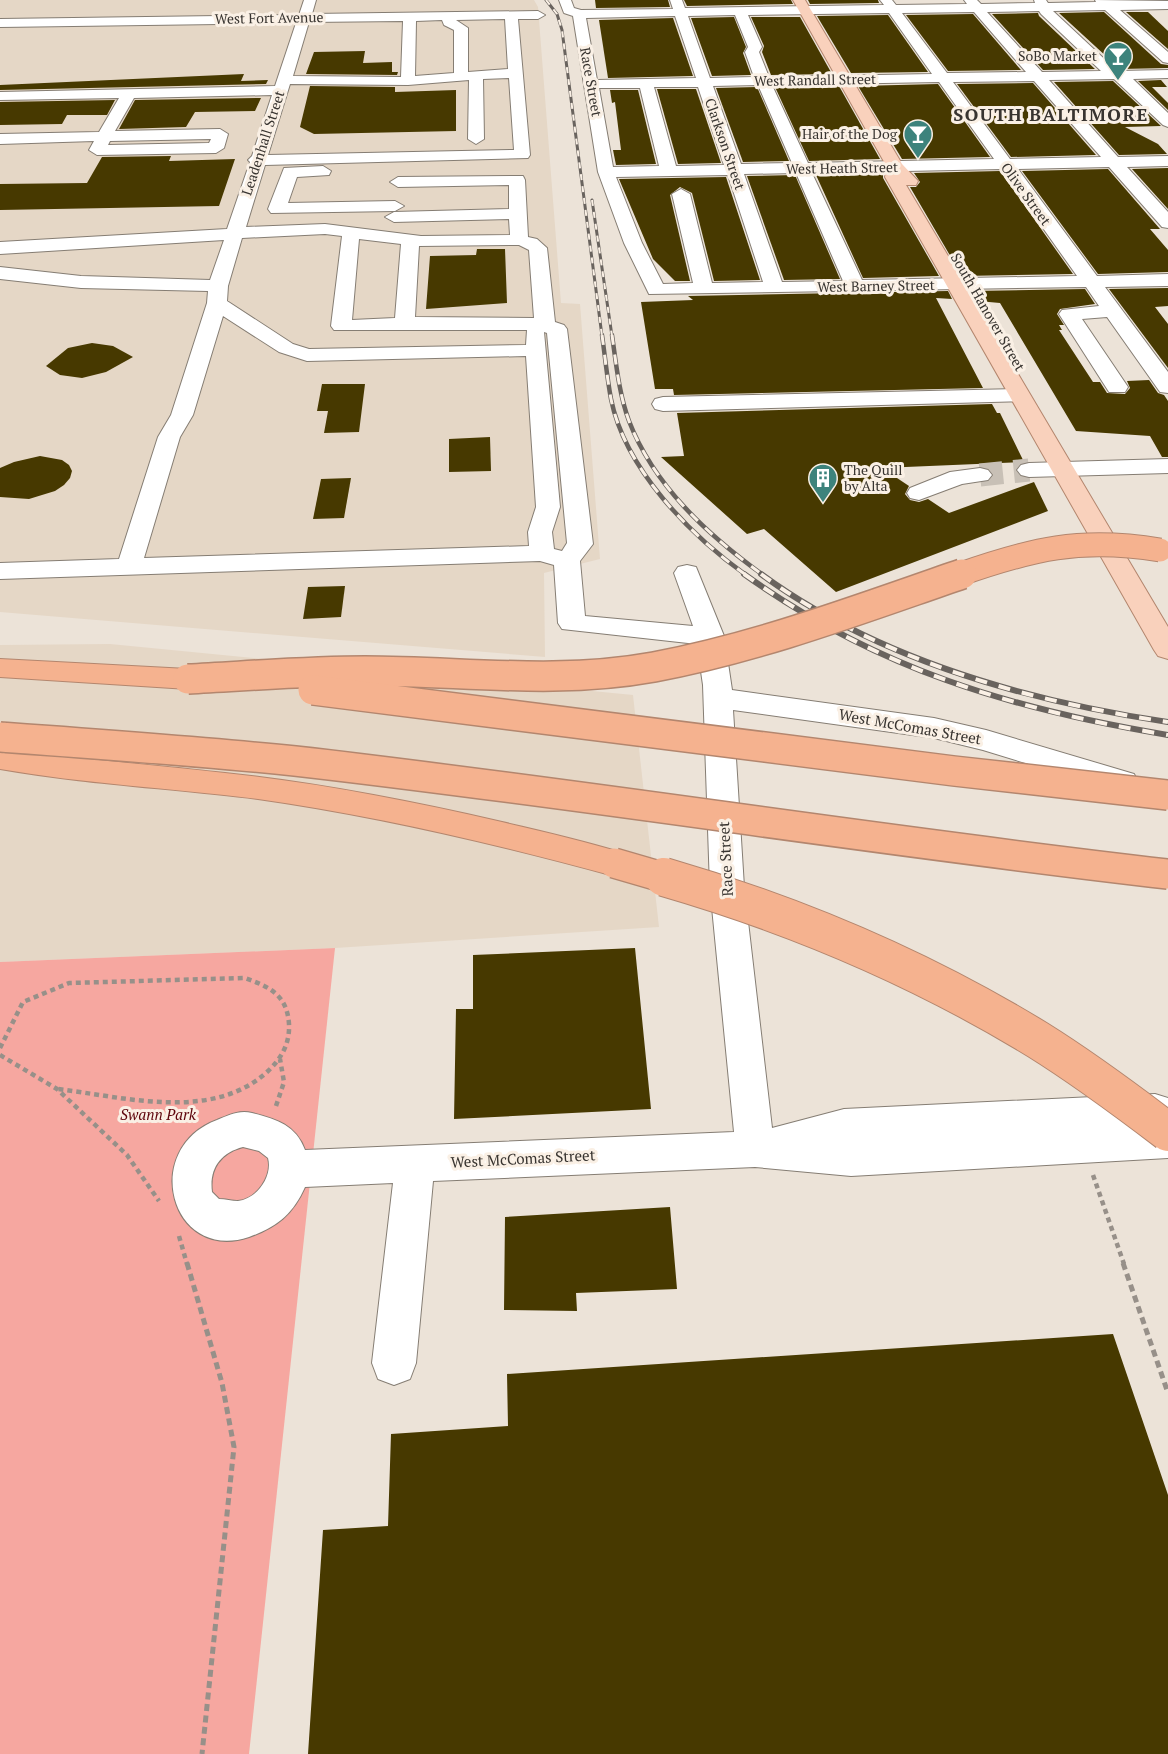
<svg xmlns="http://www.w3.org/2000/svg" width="1168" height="1754" font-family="'PT Serif',serif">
<rect width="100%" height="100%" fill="#ece3d8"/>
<g fill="#e5d7c6">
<polygon points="0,0 534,0 538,7 561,303 580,304 600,559 544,573 545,657 0,612"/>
<polygon points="110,644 633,695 659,927 335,948 0,962 0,645"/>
</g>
<polygon fill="#f6a7a0" points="335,948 249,1754 0,1754 0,962"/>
<g fill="#473900">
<polygon points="595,0 668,0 670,7 596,8"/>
<polygon points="684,0 791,0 793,4 687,6"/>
<polygon points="808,0 878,0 879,3 810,4"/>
<polygon points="1104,12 1161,64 1168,65 1168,68 1120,69 1059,13"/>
<polygon points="1126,12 1148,12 1168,31 1168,49"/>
<polygon points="1038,13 1039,16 1095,69 1043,70 992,14"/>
<polygon points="973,14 1021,70 948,71 906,15"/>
<polygon points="888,15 928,72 851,73 817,16"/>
<polygon points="734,17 746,47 743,53 751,75 712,76 691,18"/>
<polygon points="751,17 800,17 832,74 771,75 762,52 764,46"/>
<polygon points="673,18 693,76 608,78 599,20"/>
<polygon points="365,51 363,63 392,62 392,72 398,72 397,75 306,74 314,52"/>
<polygon points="244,74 241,81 268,80 266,84 0,90 0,85"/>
<polygon points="1161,80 1167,87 1152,87 1168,103 1168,110 1138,81"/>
<polygon points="1113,81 1161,126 1125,127 1158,144 1167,154 1119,155 1054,82"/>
<polygon points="1033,83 1096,155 1011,157 957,84"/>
<polygon points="938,84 990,157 902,159 858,86"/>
<polygon points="310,86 395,87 395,92 456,90 456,131 314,134 300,127"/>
<polygon points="839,86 880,159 809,161 775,87"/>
<polygon points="757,87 789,161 743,162 716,88"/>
<polygon points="657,89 696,89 721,163 678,164"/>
<polygon points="610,90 638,90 656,164 616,165 613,150 621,150 615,102 612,103"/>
<polygon points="261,98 255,111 195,112 186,127 119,129 135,100"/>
<polygon points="115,100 107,115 67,115 62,124 0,125 0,102"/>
<polygon points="171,156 169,161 235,159 219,206 0,210 0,184 87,183 102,157"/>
<polygon points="1168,168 1168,209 1132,169"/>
<polygon points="1108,169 1160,229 1150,229 1168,250 1168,272 1098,274 1022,171"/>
<polygon points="1000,171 1073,274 962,276 910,187 916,187 920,182 914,173"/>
<polygon points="883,174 883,178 939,276 863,278 816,175"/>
<polygon points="795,175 840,279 784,280 747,176"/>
<polygon points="726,177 760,280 714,281 692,193 680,187 670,195 690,281 675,281 653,259 619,179"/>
<polygon points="477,249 505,249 507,303 426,309 430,256 476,255"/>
<polygon points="1168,288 1168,306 1155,307 1168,324 1168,368 1109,289"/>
<polygon points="1085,289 1095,304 1060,309 1057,314 1064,325 1059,325 1062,330 1059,330 1093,382 1100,382 1107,393 1125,394 1130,388 1127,381 1149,380 1158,393 1164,395 1168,401 1168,457 1162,457 1150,436 1076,431 1000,303 978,301 972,291"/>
<polygon points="948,291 952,299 936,298 983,388 674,395 673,389 655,389 641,302 693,300 688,296"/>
<polygon points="92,343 113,346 133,357 106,372 82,378 60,375 46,366 68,348"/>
<polygon points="322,384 365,384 359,432 324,433 328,411 317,411"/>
<polygon points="992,404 997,413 1000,413 1024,462 882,468 909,486 905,494 910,500 919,502 928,499 949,513 1034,482 1048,511 836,592 764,529 747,534 661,457 684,456 677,413"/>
<polygon points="490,437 491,471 449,472 449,439"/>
<polygon points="40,456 62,460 69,465 72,471 70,478 64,485 55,491 29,499 0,497 0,468 14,462"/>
<polygon points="351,478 344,518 313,519 321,479"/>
<polygon points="345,586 341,617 303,619 308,587"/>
<polygon points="635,948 651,1109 454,1119 456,1009 473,1009 473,955"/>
<polygon points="670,1207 677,1289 576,1293 577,1311 504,1310 505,1217"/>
<polygon points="1113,1334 1168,1495 1168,1754 308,1754 323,1530 388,1526 391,1434 508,1426 507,1374"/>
</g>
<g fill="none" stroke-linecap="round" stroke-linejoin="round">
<polyline stroke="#c8c0b6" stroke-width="23" stroke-dasharray="23 11" stroke-linecap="butt" points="980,475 1029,470"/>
<g stroke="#857d73" stroke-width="2">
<g id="minor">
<path d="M304,0H316L312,14L538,11L545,15L538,19H518L530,155L528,158L265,165L246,227L325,224L421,236L510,235L509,219L394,222L385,217L394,212L509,209V185L398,187L390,182L398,177L523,176L525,180L528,237L537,239L547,248L555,322L564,325L567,329L593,544L580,561L585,616L693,626L674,573L678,567L687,565L696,567L724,636L732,690L934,718L986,730L1134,774L1138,782L1134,790L1123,793L983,750L934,738L733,710L744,887L772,1128L844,1109L1155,1094L1168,1098V1158L851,1176L755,1167L433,1181L416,1363L410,1379L394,1385L378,1379L372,1363L393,1183L305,1187C293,1214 277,1227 249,1237C171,1263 140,1149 217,1120C229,1115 239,1110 252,1113C276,1119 296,1125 305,1150L734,1132L710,887L703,685L697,644L562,629L558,623L554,565L540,561L0,579V563L119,559L158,437L171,415L207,303L208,291L81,288L0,279V267L81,276L210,280L224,240L0,254V242L227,229L250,162L248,160L252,156L272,95L134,98L115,131L220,129L228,134L224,148L216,153L97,155L89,150L94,141L0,144V134L99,132L119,98L0,100V92L275,86L296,23L0,27V19L299,15ZM505,19L508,69L468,72V28L456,20ZM442,20L444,25L454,30V73L415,76L416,21ZM403,21L401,77L293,76L309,22ZM509,78L514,150L268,155L290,84L408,85L469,80L468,139L476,144L484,139L483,79ZM211,139L209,143L108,145L110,141ZM325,234L342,236L331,326L334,330H527L526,345L309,349L293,344L227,301L228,286L242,238ZM359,239L401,244L395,318L352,320ZM519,245L529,250L534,318L415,317L419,246ZM223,316L279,352L307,361L526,356L536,507L528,532L529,546L144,558L180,437L193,415ZM544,332L547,333L567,543L562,551L554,549L552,532L560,507ZM243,1147L259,1151L268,1158C273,1176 257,1199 238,1201C232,1201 225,1199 219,1199L212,1192C209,1169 220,1153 243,1147Z"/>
<path d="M559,0H571L574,8L581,10L673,9L670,0H682L685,8L884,5L880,0H892L896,5L967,4L964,0H977L981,4L1035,3L1034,0H1046L1048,3L1096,2L1095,0L1168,1V9L1120,10L1168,52V63L1163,62L1105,10L1053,11L1114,68L1119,71L1168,70V78L1133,79L1168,113V127L1163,125L1114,79L1049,80L1118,157L1168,156V166L1127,167L1168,212V228L1162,227L1109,167L1018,169L1097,276L1168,274V286L1105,287L1168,372V393L1160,392L1107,317L1082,319L1128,387L1125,392H1109L1059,314L1062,310L1099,306L1086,287L649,294L624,243L598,172L573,16L564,13ZM1039,11L1041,14L1101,71L1042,72L987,12ZM974,12L1026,72L947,73L902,13ZM889,13L932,74L769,77L759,52L762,47L748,15ZM735,15L748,47L745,52L754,77L710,78L688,16ZM675,16L696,78L597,80L586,18ZM1034,81L1101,157L1010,159L953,82ZM939,82L994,159L808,163L772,85ZM758,85L792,163L741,164L713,86ZM654,87H698L724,165L676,166ZM599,88H640L659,166L613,167ZM1001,169L1077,276L862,280L812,173ZM796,173L843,281L782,282L744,174ZM728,175L763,282L712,283L690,194L681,189L672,194L693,283L663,284L642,243L616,177Z"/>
<polygon points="323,166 331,171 329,175 297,177 288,203 395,201 404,206 395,211 271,213 268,209 284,168"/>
<polygon points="1018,389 1026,391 1029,396 1026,401 663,411 655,409 652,404 655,399 663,397"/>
<polygon points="1168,459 1168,473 1029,477 1021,475 1017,470 1021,465 1029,463"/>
<polygon points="980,468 988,470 992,475 988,480 962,484 919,500 910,498 907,493 910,488 950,472"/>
</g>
</g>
<g stroke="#b3866e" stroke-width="2">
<polygon id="major" points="793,0 805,0 902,164 918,181 916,185 906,185 1168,627 1168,659 1158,656 1154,650 885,177 887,167"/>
</g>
<g stroke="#b3866e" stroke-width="2">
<g id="highway">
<polygon points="0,659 188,669 198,672 202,679 198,686 188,689 0,677"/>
<path d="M0,747C75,760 150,764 225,773C319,783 411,801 502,822C544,832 585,841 626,854L630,863L626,872L614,876C497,844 378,816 258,799C172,788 85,784 0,769Z"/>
</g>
</g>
<g stroke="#979089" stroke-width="4.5" stroke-dasharray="5 4" stroke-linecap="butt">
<path d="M0,1048L23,1002L69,983L245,978C270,987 287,995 289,1024C290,1044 281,1059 267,1072C212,1122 124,1097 58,1089"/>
<polyline points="0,1055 57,1089 127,1155 159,1201"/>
<polyline points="276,1106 284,1082 280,1059"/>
<polyline points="1093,1175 1124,1264"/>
<polyline points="179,1236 187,1264"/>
</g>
<g stroke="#979089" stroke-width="5" stroke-dasharray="7 4.5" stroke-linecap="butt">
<polyline points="187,1263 222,1383 234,1447 202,1754"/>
<polyline points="1123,1263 1168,1393"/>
</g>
<use href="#minor" fill="#fff" fill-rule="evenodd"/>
<use href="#major" fill="#f9d1bc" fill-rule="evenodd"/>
<use href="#highway" fill="#f5b28f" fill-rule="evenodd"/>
<g stroke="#69635e" stroke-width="3">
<g id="rail-far2">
<polyline points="546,0 557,14 562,30 602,336"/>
<polyline points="592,200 612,336"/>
</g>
</g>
<g stroke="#69635e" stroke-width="4.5">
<g id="rail-far1">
<path d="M602,335C605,356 607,378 611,399C625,469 690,535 746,575"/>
<path d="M612,335C616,363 619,394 629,421C654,486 708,535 763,575"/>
</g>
</g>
<g stroke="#69635e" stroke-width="6">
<g id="rail">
<path d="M744,574C875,668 1010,709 1168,735"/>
<path d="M761,574C878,660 1026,701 1168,722"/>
</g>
</g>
<use href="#rail-far2" stroke="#faf0e5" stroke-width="2" stroke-dasharray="6" stroke-linecap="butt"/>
<use href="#rail-far1" stroke="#faf0e5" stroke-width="3" stroke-dasharray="10" stroke-linecap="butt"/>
<use href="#rail" stroke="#faf0e5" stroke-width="4" stroke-dasharray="12" stroke-linecap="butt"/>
<g stroke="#b3866e" stroke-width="25" stroke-linecap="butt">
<path id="highway-bridge-far2" d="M958,575C1032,549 1080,537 1160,550"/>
</g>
<g stroke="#b3866e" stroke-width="32" stroke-linecap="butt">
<g id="highway-bridge-far1">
<path d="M188,679C247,676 306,671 365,671C463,671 555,685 654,667C760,647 860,609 962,574"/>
<polyline points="313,690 954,771 1168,795"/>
<path d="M0,737C98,744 197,751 295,761C586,794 876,841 1168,874"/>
<polyline points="614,863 669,879"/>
</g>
</g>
<g stroke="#b3866e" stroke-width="40" stroke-linecap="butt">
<path id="highway-bridge" d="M664,877C795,915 922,969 1038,1040C1083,1068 1126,1100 1168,1132"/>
</g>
<use href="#highway-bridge-far2" stroke="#f5b28f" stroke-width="23"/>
<use href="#highway-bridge-far1" stroke="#f5b28f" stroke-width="29"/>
<use href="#highway-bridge" stroke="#f5b28f" stroke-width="38"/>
</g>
<defs>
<g id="bar-pin" transform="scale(1.5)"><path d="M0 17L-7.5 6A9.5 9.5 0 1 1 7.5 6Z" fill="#3d837c" stroke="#faf0e5"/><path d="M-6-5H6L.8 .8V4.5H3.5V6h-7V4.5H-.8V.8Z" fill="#fff"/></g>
<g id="building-pin" transform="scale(1.5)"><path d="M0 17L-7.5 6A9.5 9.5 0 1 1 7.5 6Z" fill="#3d837c" stroke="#faf0e5"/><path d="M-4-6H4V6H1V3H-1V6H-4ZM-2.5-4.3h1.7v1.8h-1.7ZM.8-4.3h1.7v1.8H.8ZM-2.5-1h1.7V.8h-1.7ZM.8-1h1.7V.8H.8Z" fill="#fff"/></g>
</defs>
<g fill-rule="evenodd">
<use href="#bar-pin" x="1118" y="56"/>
<use href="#bar-pin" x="918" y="134"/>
<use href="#building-pin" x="823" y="478"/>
</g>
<g text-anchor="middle" stroke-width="6" stroke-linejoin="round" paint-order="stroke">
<g font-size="14" fill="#383430" stroke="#faf0e5">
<text transform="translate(269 18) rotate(-1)" y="5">West Fort Avenue</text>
<text transform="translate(815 80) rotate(-1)" y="5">West Randall Street</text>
<text transform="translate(591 82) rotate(80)" y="5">Race Street</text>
<text transform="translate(263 143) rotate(-72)" y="5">Leadenhall Street</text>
<text transform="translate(725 144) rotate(71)" y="5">Clarkson Street</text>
<text transform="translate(842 168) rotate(-1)" y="5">West Heath Street</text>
<text transform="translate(1026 194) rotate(54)" y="5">Olive Street</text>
<text transform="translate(876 286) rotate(-1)" y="5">West Barney Street</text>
<text transform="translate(988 312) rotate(60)" y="5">South Hanover Street</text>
</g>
<g font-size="14" fill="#383430" stroke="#faf0e5" text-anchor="end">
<text x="1097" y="61">SoBo Market</text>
<text x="897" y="139">Hair of the Dog</text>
<text x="844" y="475" text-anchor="start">The Quill<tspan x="844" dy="16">by Alta</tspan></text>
</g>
<g font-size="15" fill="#383430" stroke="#faf0e5">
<text transform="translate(910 727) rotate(10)" y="5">West McComas Street</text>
<text transform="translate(726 859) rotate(-93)" y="5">Race Street</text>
<text transform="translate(523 1159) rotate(-3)" y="5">West McComas Street</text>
</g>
<g font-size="15" font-style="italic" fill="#5e040b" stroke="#faf0e5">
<text x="158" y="1120">Swann Park</text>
</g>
<g font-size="18" font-weight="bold" letter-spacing="1.5" fill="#383430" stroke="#faf0e5">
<text x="1051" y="121">SOUTH BALTIMORE</text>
</g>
</g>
</svg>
